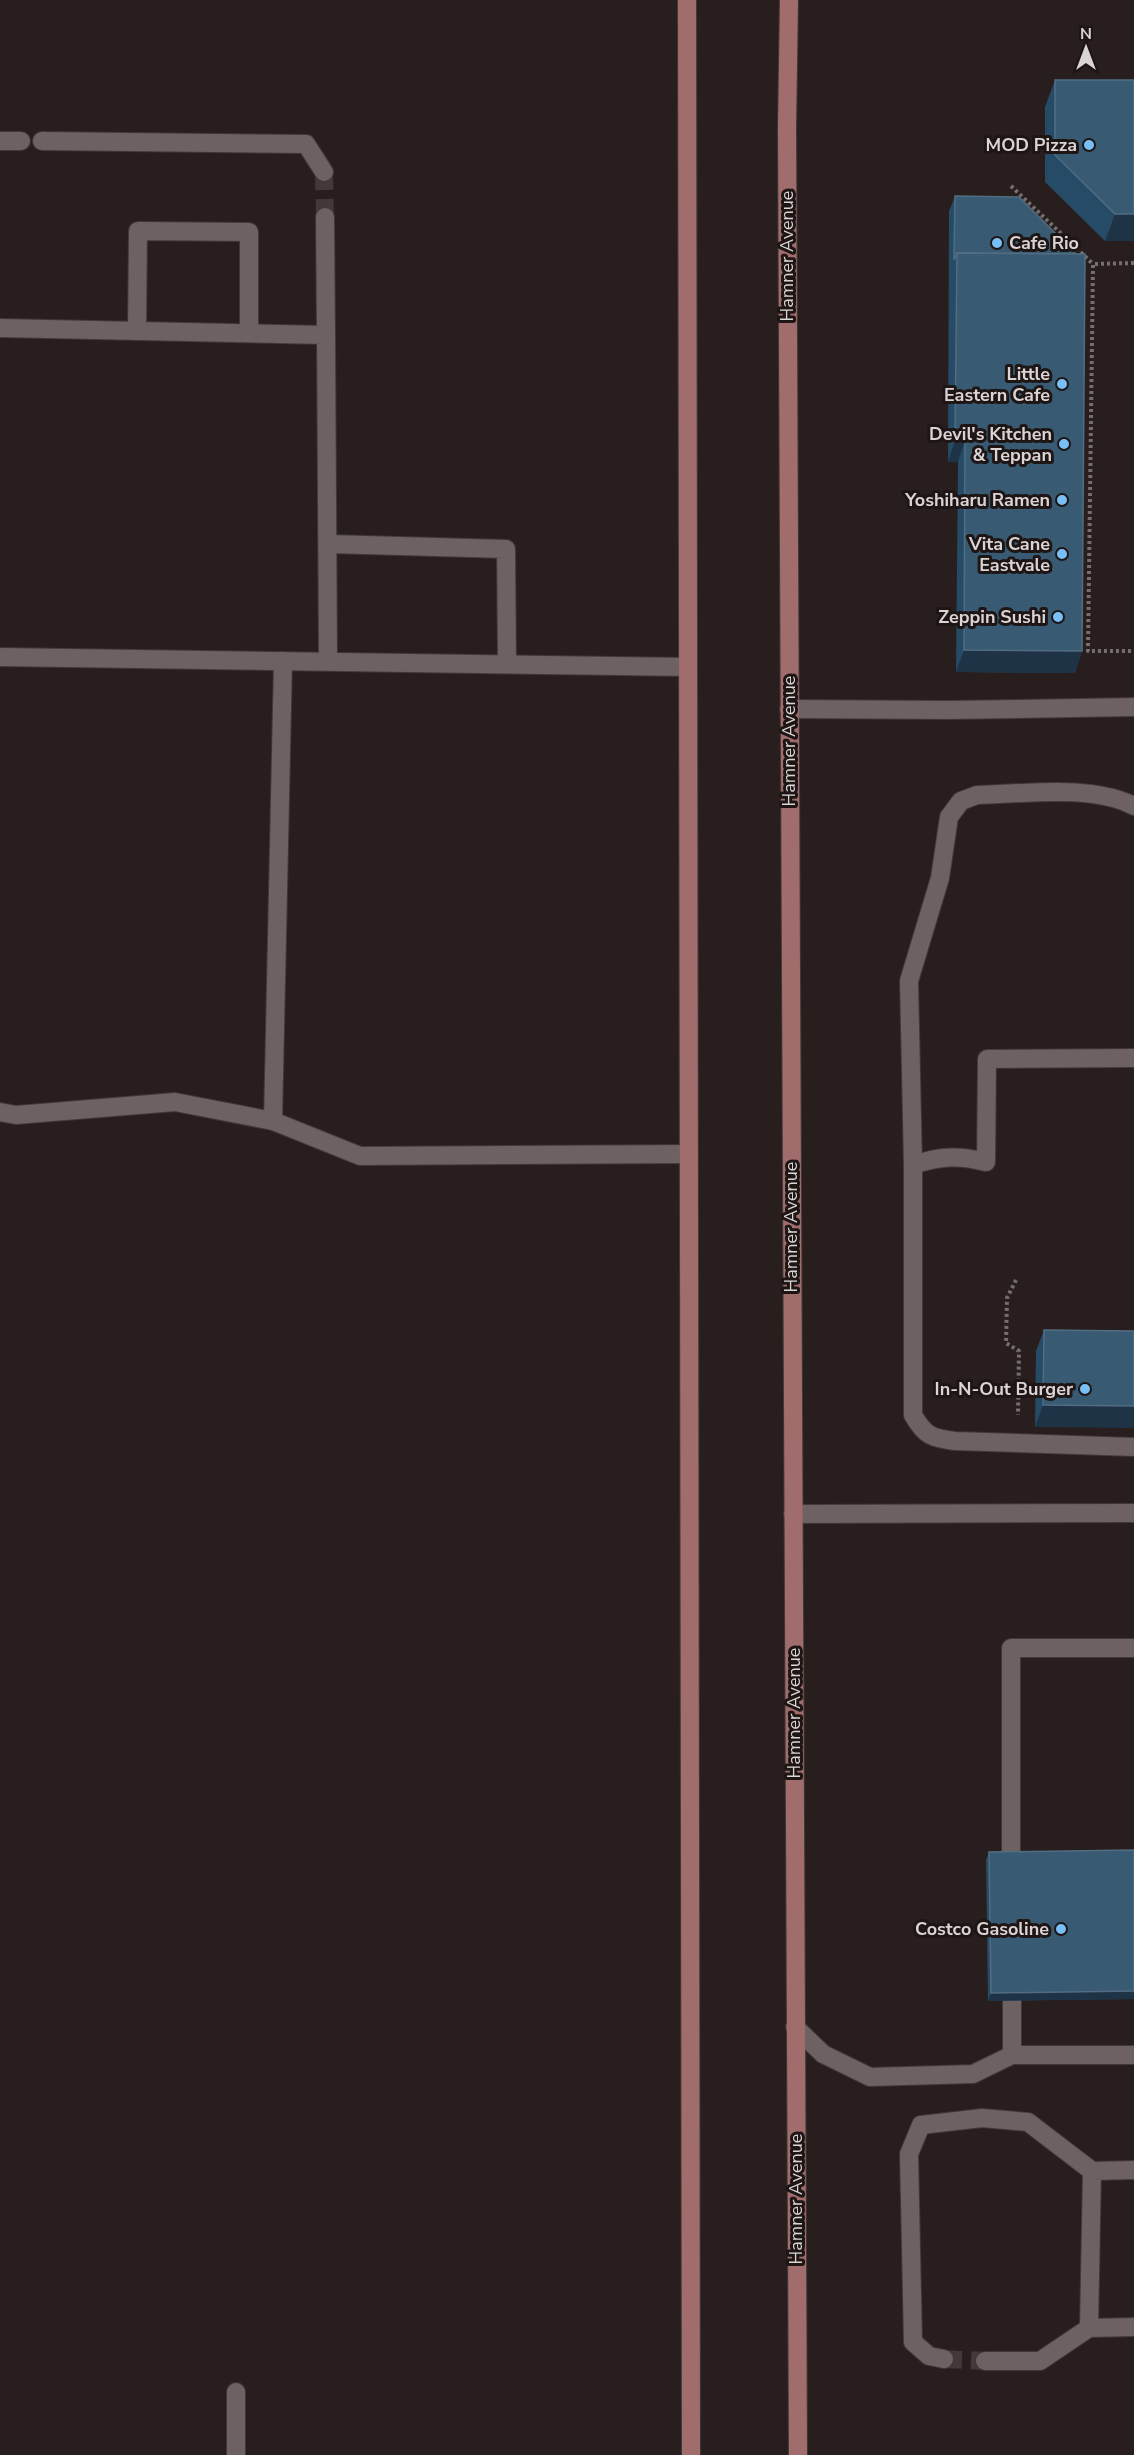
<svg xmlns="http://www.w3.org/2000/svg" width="1134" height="2455" font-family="'Nunito Sans',sans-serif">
<rect width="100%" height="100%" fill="#281e1e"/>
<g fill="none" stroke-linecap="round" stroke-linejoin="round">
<g stroke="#433939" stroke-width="18" stroke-dasharray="18 9" stroke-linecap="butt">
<polyline points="324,172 325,217"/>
<polyline points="944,2359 985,2361"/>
</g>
<g stroke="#413939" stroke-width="20">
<g id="minor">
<polyline points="0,141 21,141"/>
<polyline points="42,141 306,144 324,172"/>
<polyline points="325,217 326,335"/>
<polyline points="0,328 326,335 328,661"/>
<polyline points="137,331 138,231 249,232 249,333"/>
<polyline points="329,544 506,549 507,664"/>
<polyline points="0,657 688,667"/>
<polyline points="789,709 949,710 1134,707"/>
<path d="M1134,1058L987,1059L986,1162C959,1155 940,1156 913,1165V1415C925,1436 932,1438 955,1441L1134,1447"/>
<polyline points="0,1112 16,1115 175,1102 273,1121 283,661"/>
<polyline points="273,1121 360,1156 689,1154"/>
<path d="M913,1165L909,981L940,878L949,817L961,801L977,795C1025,794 1091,784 1134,806"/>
<polyline points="793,1514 1134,1513"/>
<polyline points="1011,1875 1011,1648 1134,1648"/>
<polyline points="1012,1978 1012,2055 1134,2055"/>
<polyline points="795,2027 823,2054 870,2077 973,2074 1012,2055"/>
<polyline points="1134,2170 1092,2171 1089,2328 1134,2327"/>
<polyline points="944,2359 929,2356 913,2342 909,2154 921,2125 982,2118 1028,2122 1092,2171"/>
<polyline points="985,2361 1040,2361 1089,2328"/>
<polyline points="236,2455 236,2392"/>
</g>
</g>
<g stroke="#413939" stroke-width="20">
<g id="major">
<polyline points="687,0 691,2455"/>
<polyline points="789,0 787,127 798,2455"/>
</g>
</g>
<g stroke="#776f6f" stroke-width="4" stroke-dasharray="3 3" stroke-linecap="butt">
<polyline points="1011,186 1093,264"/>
<polyline points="1134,263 1093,264 1088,651 1134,651"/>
<polyline points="1016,1280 1007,1298 1006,1343 1019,1351 1018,1415"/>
</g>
<use href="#minor" stroke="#6d6161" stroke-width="18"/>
<use href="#major" stroke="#a16c6c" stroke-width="18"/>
</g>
<g fill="#264b67">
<polygon points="1055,80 1134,241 1105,241 1045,182 1045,107"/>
<polygon points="955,196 1082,651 1075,673 956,672 958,462 948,462 949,211"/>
<polygon points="1044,1330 1134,1331 1035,1427 1036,1351"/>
<polygon points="1134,1850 1134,1999 988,2001 986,1860 989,1852"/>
</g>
<g fill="#1e3345">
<polygon points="1115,214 1134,214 1134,241 1105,241"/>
<polygon points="955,440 965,440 958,462 948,462"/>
<polygon points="964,650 1082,651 1075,673 956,672"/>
<polygon points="1043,1405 1134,1406 1134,1428 1035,1427"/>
<polygon points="1134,1991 1134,1999 988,2001 991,1993"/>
</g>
<g fill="#395a73" stroke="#526d82" stroke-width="1.5">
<polygon points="1055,80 1134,80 1134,214 1115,214 1055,155"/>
<polygon points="955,196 1019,197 1076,254 957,253 954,260"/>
<polygon points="957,253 1085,254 1082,651 964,650 965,440 955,440"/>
<polygon points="1044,1330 1134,1331 1134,1406 1043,1405"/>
<polygon points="1134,1850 1134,1991 991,1993 989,1852"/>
</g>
<g fill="#78bff8" stroke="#1e1515" stroke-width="2">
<circle cx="1089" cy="145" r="6"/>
<circle cx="997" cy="243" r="6"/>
<circle cx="1062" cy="384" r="6"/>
<circle cx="1064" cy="444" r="6"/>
<circle cx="1062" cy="500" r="6"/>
<circle cx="1062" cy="554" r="6"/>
<circle cx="1058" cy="617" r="6"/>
<circle cx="1085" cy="1389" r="6"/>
<circle cx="1061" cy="1929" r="6"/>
</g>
<g text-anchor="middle" stroke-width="6" stroke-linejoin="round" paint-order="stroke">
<g font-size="18" font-weight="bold" fill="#dbd4d4" stroke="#1e1515" text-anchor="end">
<text x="1077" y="151">MOD Pizza</text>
<text x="1009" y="249" text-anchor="start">Cafe Rio</text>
<text x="1050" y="380">Little<tspan x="1050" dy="21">Eastern Cafe</tspan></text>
<text x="1052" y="440">Devil's Kitchen<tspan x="1052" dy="21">&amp; Teppan</tspan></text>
<text x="1050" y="506">Yoshiharu Ramen</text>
<text x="1050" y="550">Vita Cane<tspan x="1050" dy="21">Eastvale</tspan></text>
<text x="1046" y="623">Zeppin Sushi</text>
<text x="1073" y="1395">In-N-Out Burger</text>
<text x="1049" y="1935">Costco Gasoline</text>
</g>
<g font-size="18" fill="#dbd4d4" stroke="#1e1515">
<text transform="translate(787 256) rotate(-90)" y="6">Hamner Avenue</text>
<text transform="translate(789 741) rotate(-90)" y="6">Hamner Avenue</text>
<text transform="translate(791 1227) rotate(-90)" y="6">Hamner Avenue</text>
<text transform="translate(794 1713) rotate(-90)" y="6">Hamner Avenue</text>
<text transform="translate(796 2199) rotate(-90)" y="6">Hamner Avenue</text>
</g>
</g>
<g transform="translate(1086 48)" stroke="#1e1515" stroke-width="4.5" paint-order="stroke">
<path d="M0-4.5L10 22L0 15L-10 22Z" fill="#dbd4d4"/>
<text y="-9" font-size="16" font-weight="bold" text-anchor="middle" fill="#dbd4d4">N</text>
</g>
</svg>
